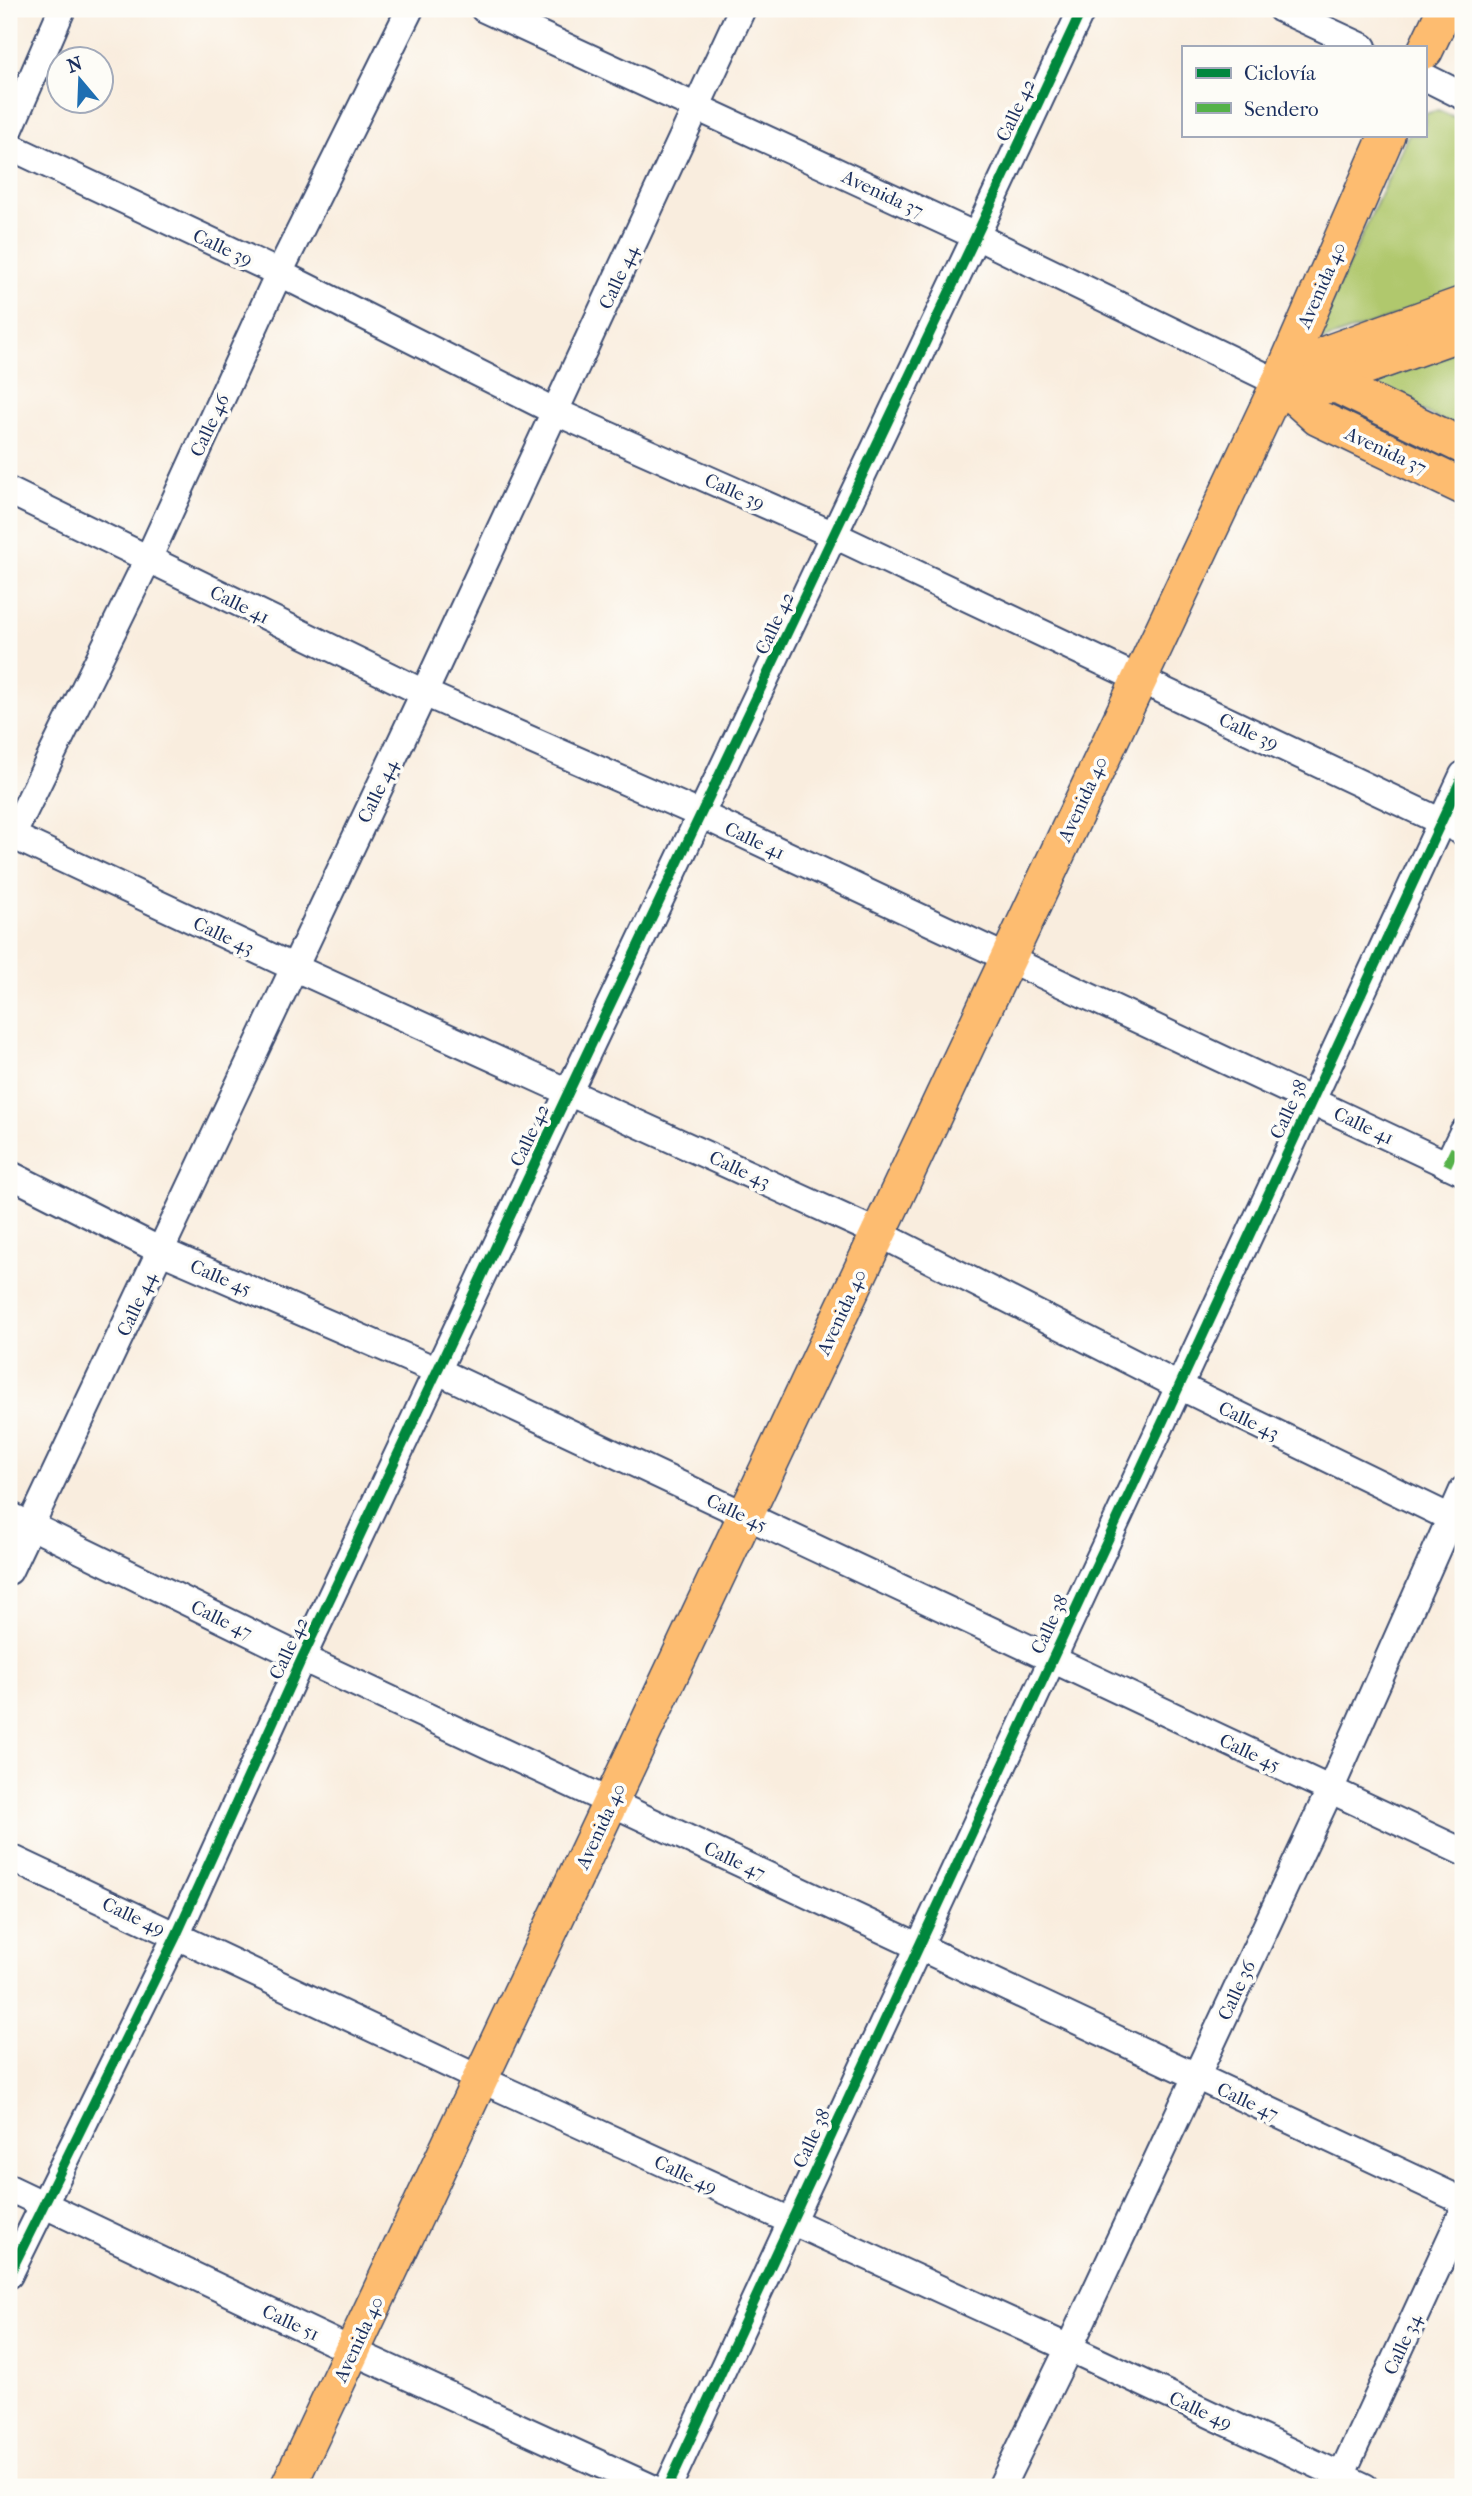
<svg xmlns="http://www.w3.org/2000/svg" width="1472" height="2496" font-family="'IM FELL French Canon',serif">
<rect width="100%" height="100%" fill="#fdfcf7"/>
<filter id="ink" filterUnits="userSpaceOnUse"><feTurbulence type="fractalNoise" baseFrequency=".0143" numOctaves="2"/><feDisplacementMap in="SourceGraphic" scale="14" xChannelSelector="R" yChannelSelector="G"/><feConvolveMatrix kernelMatrix="1 2 1 2 8 2 1 2 1" color-interpolation-filters="sRGB"/></filter>
<filter id="wash" filterUnits="userSpaceOnUse"><feTurbulence type="fractalNoise" baseFrequency=".00686" numOctaves="4" result="noise"/><feDisplacementMap in="SourceGraphic" scale="28" xChannelSelector="R" yChannelSelector="G"/><feGaussianBlur stdDeviation="1.57" result="paint"/><feColorMatrix in="noise" values="0 0 0 0 0 0 0 0 0 0 0 0 0 0 0 0 0 1.4 0 .05"/><feComposite in="paint" operator="in"/></filter>
<g filter="url(#wash)">
<rect width="100%" height="100%" fill="#f9edde"/>
<g fill="#b0c86d" stroke="#667c66" stroke-width="2">
<polygon points="1438,110 1463,121 1463,293 1312,344 1408,135 1425,135 1425,114"/>
<polygon points="1463,344 1463,431 1361,381"/>
</g>
</g>
<g filter="url(#ink)">
<g fill="none" stroke-linecap="round" stroke-linejoin="round">
<g stroke="#3c4c71" stroke-width="30">
<g id="minor">
<polyline points="484,9 976,236 1279,383"/>
<polyline points="1281,9 1363,47"/>
<polyline points="1425,77 1463,96"/>
<polyline points="9,131 62,9"/>
<polyline points="9,146 279,273 556,412 834,535 1463,832"/>
<polyline points="9,491 424,693 702,815 1463,1172"/>
<polyline points="9,834 293,967 878,1233 1179,1386 1463,1524"/>
<polyline points="9,842 148,559 279,273 410,9"/>
<polyline points="1447,1165 1463,1132"/>
<polyline points="9,1174 161,1251 438,1371 1463,1852"/>
<polyline points="9,1515 302,1658 1463,2201"/>
<polyline points="9,1571 424,693 742,9"/>
<polyline points="9,1857 480,2079 1069,2348 1365,2487"/>
<polyline points="9,2188 352,2351 650,2487"/>
<polyline points="9,2275 176,1936 302,1658 569,1091 976,236 1082,9"/>
<polyline points="1341,2476 1463,2212"/>
<polyline points="668,2487 1463,775"/>
<polyline points="1001,2487 1069,2348 1330,1790 1463,1490"/>
</g>
</g>
<g stroke="#3c4c71" stroke-width="38">
<g id="major">
<polyline points="1425,51 1445,9"/>
<polyline points="1313,379 1339,376 1463,332"/>
<polyline points="1279,383 1318,418 1463,487"/>
<polyline points="1279,383 1330,352 1463,304"/>
<polyline points="1279,383 1338,386 1463,446"/>
<polyline points="288,2487 1279,383 1387,135"/>
</g>
</g>
<use href="#minor" stroke="#fff" stroke-width="26"/>
<use href="#major" stroke="#fdbc70" stroke-width="35"/>
<polyline stroke="#55b248" stroke-width="9" stroke-dasharray="18 9" stroke-linecap="butt" points="1447,1165 1463,1132"/>
<g stroke="#fdfcf7" stroke-width="15">
<g id="cycleway">
<polyline points="9,2275 176,1936 302,1658 569,1091 976,236 1082,9"/>
<polyline points="668,2487 1463,775"/>
</g>
</g>
<use href="#cycleway" stroke="#00873e" stroke-width="10"/>
</g>
</g>
<g text-anchor="middle" stroke-width="7" stroke-linejoin="round" paint-order="stroke">
<g font-size="19" fill="#1b2f5e" stroke="#fdfcf7">
<text transform="translate(1015 110) rotate(-65)" y="7">Calle 42</text>
<text transform="translate(883 193) rotate(25)" y="7">Avenida 37</text>
<text transform="translate(223 247) rotate(25)" y="7">Calle 39</text>
<text transform="translate(618 277) rotate(-65)" y="7">Calle 44</text>
<text transform="translate(1321 285) rotate(-66)" y="7">Avenida 40</text>
<text transform="translate(209 425) rotate(-65)" y="7">Calle 46</text>
<text transform="translate(1386 450) rotate(25)" y="7">Avenida 37</text>
<text transform="translate(735 491) rotate(24)" y="7">Calle 39</text>
<text transform="translate(240 604) rotate(26)" y="7">Calle 41</text>
<text transform="translate(774 623) rotate(-65)" y="7">Calle 42</text>
<text transform="translate(1249 731) rotate(25)" y="7">Calle 39</text>
<text transform="translate(377 791) rotate(-64)" y="7">Calle 44</text>
<text transform="translate(1082 799) rotate(-65)" y="7">Avenida 40</text>
<text transform="translate(755 840) rotate(25)" y="7">Calle 41</text>
<text transform="translate(224 935) rotate(25)" y="7">Calle 43</text>
<text transform="translate(1288 1109) rotate(-65)" y="7">Calle 38</text>
<text transform="translate(1364 1125) rotate(25)" y="7">Calle 41</text>
<text transform="translate(529 1135) rotate(-65)" y="7">Calle 42</text>
<text transform="translate(740 1169) rotate(25)" y="7">Calle 43</text>
<text transform="translate(221 1277) rotate(23)" y="7">Calle 45</text>
<text transform="translate(136 1304) rotate(-65)" y="7">Calle 44</text>
<text transform="translate(841 1312) rotate(-65)" y="7">Avenida 40</text>
<text transform="translate(1249 1420) rotate(26)" y="7">Calle 43</text>
<text transform="translate(737 1512) rotate(25)" y="7">Calle 45</text>
<text transform="translate(222 1619) rotate(26)" y="7">Calle 47</text>
<text transform="translate(1049 1624) rotate(-65)" y="7">Calle 38</text>
<text transform="translate(288 1648) rotate(-65)" y="7">Calle 42</text>
<text transform="translate(1250 1752) rotate(25)" y="7">Calle 45</text>
<text transform="translate(600 1826) rotate(-65)" y="7">Avenida 40</text>
<text transform="translate(735 1860) rotate(25)" y="7">Calle 47</text>
<text transform="translate(134 1916) rotate(25)" y="7">Calle 49</text>
<text transform="translate(1236 1990) rotate(-65)" y="7">Calle 36</text>
<text transform="translate(1248 2101) rotate(25)" y="7">Calle 47</text>
<text transform="translate(811 2138) rotate(-65)" y="7">Calle 38</text>
<text transform="translate(686 2174) rotate(25)" y="7">Calle 49</text>
<text transform="translate(291 2322) rotate(25)" y="7">Calle 51</text>
<text transform="translate(358 2339) rotate(-65)" y="7">Avenida 40</text>
<text transform="translate(1402 2344) rotate(-65)" y="7">Calle 34</text>
<text transform="translate(1201 2410) rotate(25)" y="7">Calle 49</text>
</g>
</g>
<rect width="1472" height="2496" fill="none" stroke="#fdfcf7" stroke-width="35"/>
<rect x="1182" y="46" width="245" height="91" fill="#fdfcf7" stroke="#a3aaba" stroke-width="2"/>
<rect x="1196" y="68" width="35" height="10" fill="#00873e" stroke="#a3aaba" stroke-width="2"/>
<text x="1244" y="80" font-size="21" fill="#1b2f5e">Ciclovía</text>
<rect x="1196" y="103" width="35" height="10" fill="#55b248" stroke="#a3aaba" stroke-width="2"/>
<text x="1244" y="116" font-size="21" fill="#1b2f5e">Sendero</text>
<g transform="translate(80 80) rotate(341)"><circle r="33" fill="#fdfcf7" stroke="#a3aaba" stroke-width="2"/>
<path d="M0-5L12 26L0 18L-12 26Z" fill="#1f6fb2"/>
<text y="-10" font-size="19" font-weight="bold" text-anchor="middle" fill="#1b2f5e">N</text>
</g>
</svg>
